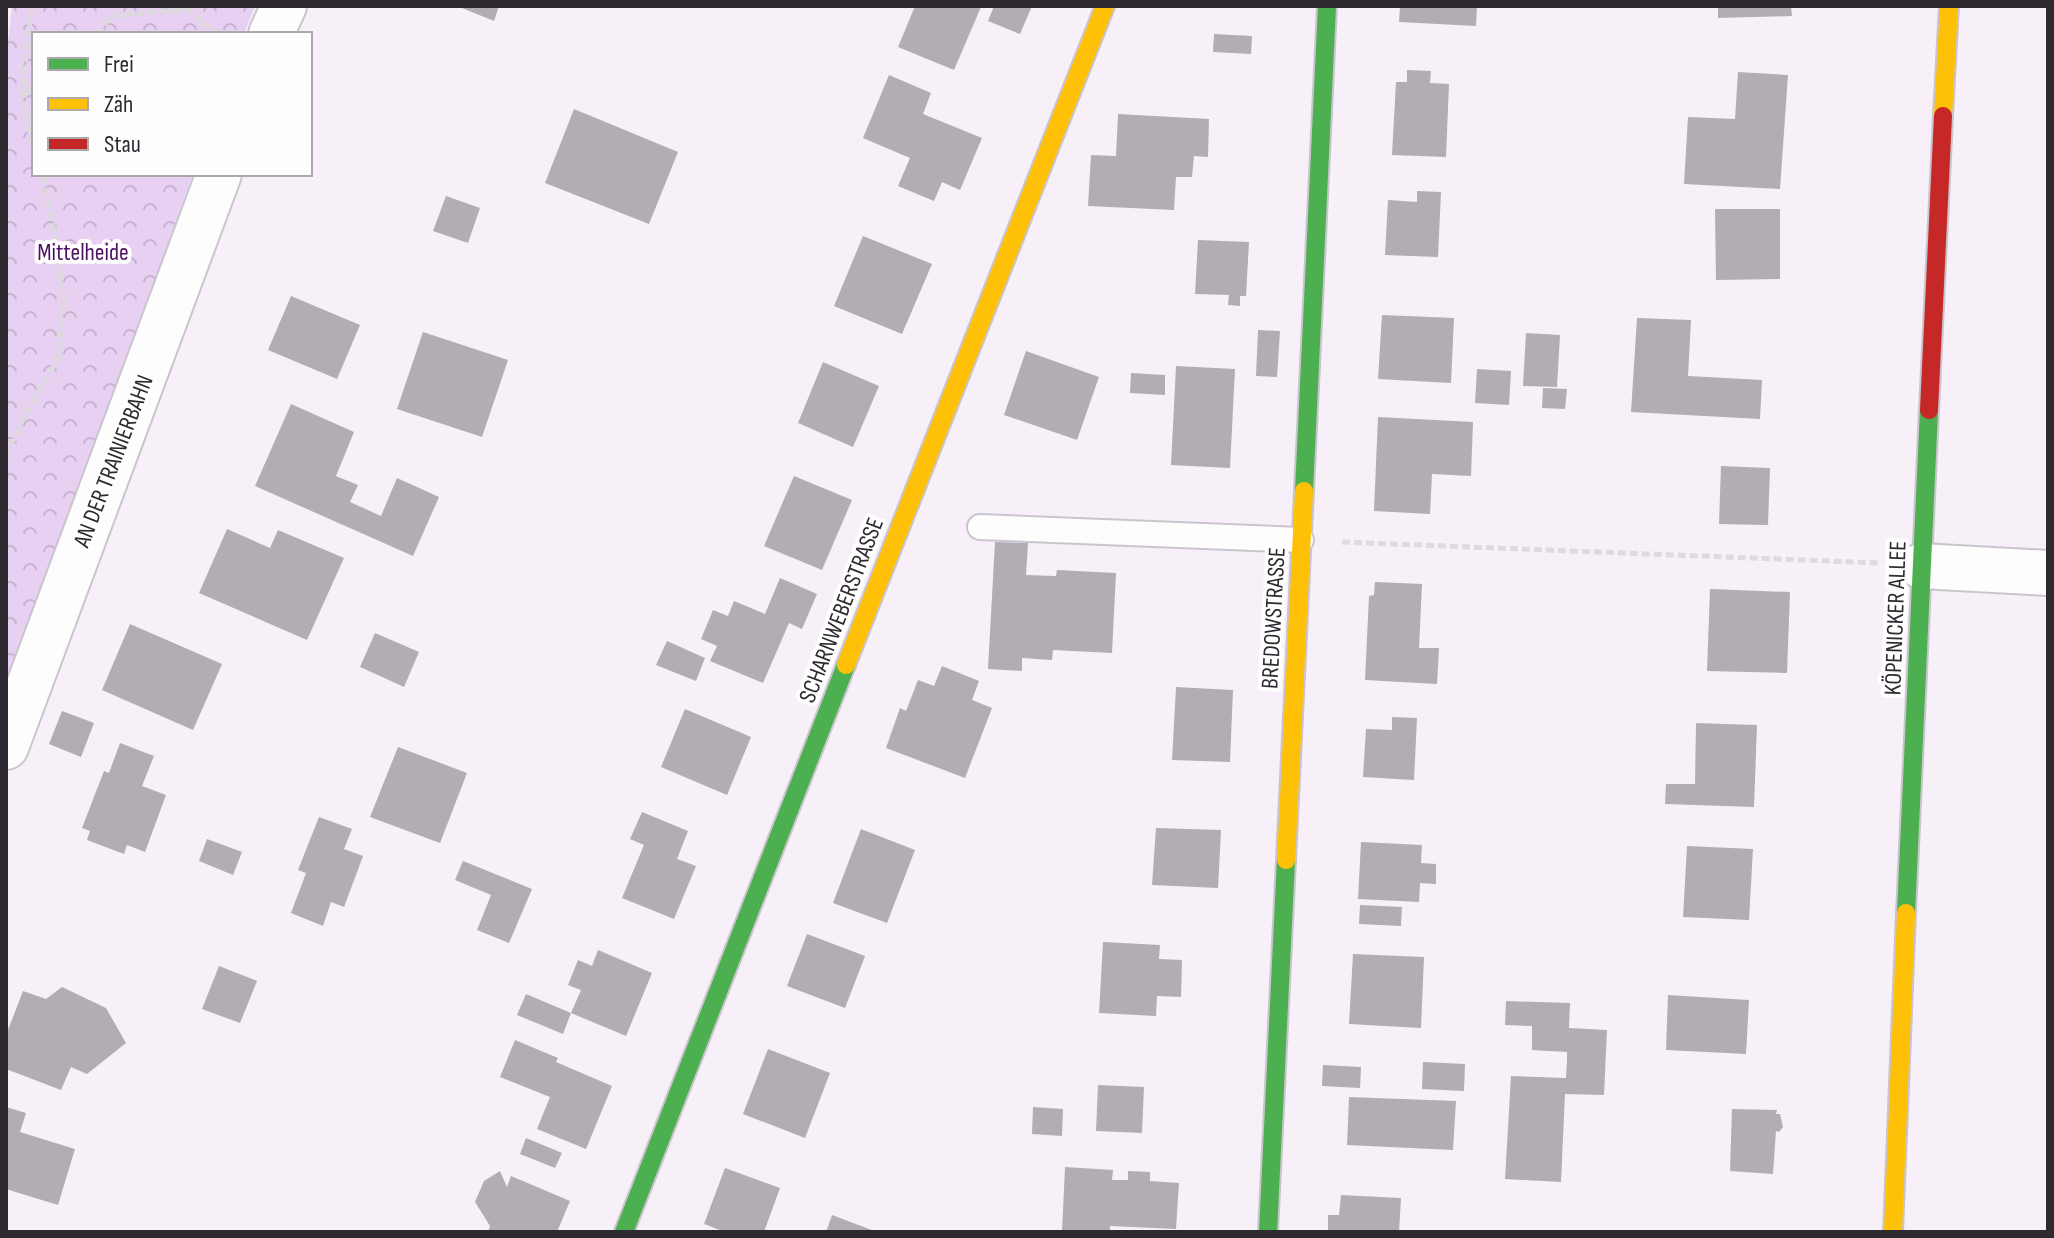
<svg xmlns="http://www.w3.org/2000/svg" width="2054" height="1238" font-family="'Sofia Sans Condensed',sans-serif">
<defs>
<pattern id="forest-crowns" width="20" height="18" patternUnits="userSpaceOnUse" patternTransform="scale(2)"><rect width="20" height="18" fill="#e8d0f2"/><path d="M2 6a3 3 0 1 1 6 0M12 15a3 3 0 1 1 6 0" fill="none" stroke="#c7b3d0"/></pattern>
</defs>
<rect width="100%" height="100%" fill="#f7f0f9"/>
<polygon fill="url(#forest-crowns)" points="12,6 255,6 244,34 34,34 34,174 193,174 6,693 6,60"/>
<g fill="#b2acb4">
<polygon points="457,6 499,6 494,21"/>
<polygon points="915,6 981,7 954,70 898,47"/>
<polygon points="994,6 1032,6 1020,34 988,21"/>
<polygon points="1400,6 1477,6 1476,26 1399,22"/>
<polygon points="1718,6 1791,6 1792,16 1718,18"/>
<polygon points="1214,34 1252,36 1251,54 1213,52"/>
<polygon points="1407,70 1431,71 1430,83 1449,84 1446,157 1392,155 1396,82 1407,82"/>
<polygon points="1738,72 1788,75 1780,189 1684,184 1688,117 1735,119"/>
<polygon points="889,75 931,93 923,114 982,138 960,190 942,182 934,201 898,186 910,158 863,138"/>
<polygon points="574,109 678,152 649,224 545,183"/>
<polygon points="1118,114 1209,119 1208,157 1194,156 1192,177 1176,177 1174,210 1088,206 1091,155 1116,156"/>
<polygon points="1417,191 1441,192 1438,257 1385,255 1388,200 1417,202"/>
<polygon points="446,196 480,208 468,243 433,231"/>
<polygon points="1715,209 1780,209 1780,279 1716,280"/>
<polygon points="863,236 932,264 902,334 834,306"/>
<polygon points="1198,240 1249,242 1246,296 1240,296 1240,306 1228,305 1229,295 1195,294"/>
<polygon points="291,296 360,325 337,379 268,350"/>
<polygon points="1382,315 1454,318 1451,383 1378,379"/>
<polygon points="1637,318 1691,320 1688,376 1762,380 1760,419 1631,412"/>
<polygon points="1258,330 1280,331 1277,377 1256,376"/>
<polygon points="423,332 508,360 482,437 397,409"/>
<polygon points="1526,333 1560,335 1557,387 1523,386"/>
<polygon points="1026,351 1099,377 1077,440 1004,415"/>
<polygon points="823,362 879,386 853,447 798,423"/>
<polygon points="1176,366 1235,369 1230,468 1171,465"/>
<polygon points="1477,369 1511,371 1509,405 1475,403"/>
<polygon points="1131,373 1165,375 1165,395 1130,393"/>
<polygon points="1543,388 1567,389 1565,409 1542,408"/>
<polygon points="291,404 354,432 336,476 358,485 350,502 381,516 397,478 439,497 413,556 255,486"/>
<polygon points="1378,417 1473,422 1471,476 1432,474 1430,514 1374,511"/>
<polygon points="1721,466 1770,468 1768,525 1719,524"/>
<polygon points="794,476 852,500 822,570 764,546"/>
<polygon points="227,529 270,548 278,530 344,558 307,640 199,593"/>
<polygon points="995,542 1028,543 1026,575 1056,576 1057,570 1116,573 1112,653 1053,650 1052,660 1022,658 1022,671 988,669"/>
<polygon points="780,578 817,594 802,629 789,623 763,683 710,661 717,646 701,639 713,610 728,616 734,601 765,614"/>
<polygon points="1375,582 1422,584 1419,648 1439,648 1437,684 1365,680 1369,596 1374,595"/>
<polygon points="1710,589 1790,592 1787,673 1707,671"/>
<polygon points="130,624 222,664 193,730 102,690"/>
<polygon points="375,633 419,652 404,687 360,667"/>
<polygon points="667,641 705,658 696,681 656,665"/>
<polygon points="942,666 979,681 972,700 992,708 965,778 886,748 900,708 906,711 918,680 934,686"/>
<polygon points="1176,687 1233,690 1230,762 1172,760"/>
<polygon points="685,709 751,737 727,795 661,767"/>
<polygon points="62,711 94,723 81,757 49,744"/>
<polygon points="1392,717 1417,718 1414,780 1363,777 1366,729 1392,730"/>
<polygon points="1696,723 1757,725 1754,807 1665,804 1666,784 1695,784"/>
<polygon points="120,743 154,756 142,786 166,795 145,852 127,845 124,854 87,840 90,831 82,828 104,771 109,773"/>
<polygon points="398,747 467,773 440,843 370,817"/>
<polygon points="642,812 688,831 677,859 696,866 674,919 622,898 644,845 630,839"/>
<polygon points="319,817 352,829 344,849 363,856 344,907 331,902 323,926 291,913 306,873 298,870"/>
<polygon points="1156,828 1221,830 1218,888 1152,885"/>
<polygon points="861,829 915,850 887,923 833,903"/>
<polygon points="207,839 242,852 233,875 199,861"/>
<polygon points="1361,842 1422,845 1421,863 1436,864 1436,884 1420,883 1419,902 1358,899"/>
<polygon points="1687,846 1753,849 1749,920 1683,917"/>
<polygon points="463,861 532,889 509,943 477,930 491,895 455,880"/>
<polygon points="1360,905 1402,907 1401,926 1359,924"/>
<polygon points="807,934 865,956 845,1008 787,986"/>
<polygon points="1103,942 1160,945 1159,959 1182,960 1181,997 1157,996 1156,1016 1099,1013"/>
<polygon points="598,950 652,973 626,1036 571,1013 581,990 568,985 578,960 592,966"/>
<polygon points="1353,954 1424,957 1421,1028 1349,1024"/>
<polygon points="219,966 257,981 240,1023 202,1009"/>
<polygon points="62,987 106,1008 126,1043 87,1074 71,1067 61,1090 6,1069 6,1035 23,991 46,999"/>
<polygon points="526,994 571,1013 563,1034 517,1015"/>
<polygon points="1668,995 1749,1000 1746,1054 1666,1050"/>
<polygon points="1506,1001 1570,1003 1569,1028 1607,1030 1604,1095 1565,1094 1561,1182 1505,1179 1511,1076 1566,1078 1567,1060 1567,1052 1532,1050 1532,1026 1505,1025"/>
<polygon points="515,1040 558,1058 556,1062 612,1086 586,1149 537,1129 550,1097 500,1077"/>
<polygon points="768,1049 830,1073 805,1138 743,1114"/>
<polygon points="1423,1062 1465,1064 1464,1091 1422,1089"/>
<polygon points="1323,1065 1361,1067 1360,1088 1322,1086"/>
<polygon points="1098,1085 1144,1087 1142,1133 1096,1131"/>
<polygon points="1349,1097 1456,1101 1453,1150 1347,1145"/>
<polygon points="6,1107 26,1113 20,1132 75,1149 58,1205 6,1189"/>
<polygon points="1033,1107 1063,1109 1062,1136 1032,1134"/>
<polygon points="1732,1109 1777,1110 1776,1114 1780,1114 1783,1127 1779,1132 1776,1131 1773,1174 1730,1171"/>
<polygon points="526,1138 562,1153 555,1168 520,1154"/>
<polygon points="1065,1167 1113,1170 1112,1180 1128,1180 1128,1171 1150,1172 1150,1181 1179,1183 1176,1229 1110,1226 1110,1232 1062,1232"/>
<polygon points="725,1168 780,1188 764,1232 725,1232 704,1224"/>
<polygon points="500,1171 507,1187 511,1176 570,1201 557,1232 488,1232 490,1226 475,1202 484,1181"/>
<polygon points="1341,1195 1401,1198 1399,1232 1328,1232 1328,1215 1339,1215"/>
<polygon points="832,1215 877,1232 826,1232"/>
</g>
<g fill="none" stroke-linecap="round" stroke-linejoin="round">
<g stroke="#cac5cc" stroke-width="28">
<polyline id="lane" points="980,527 1301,540"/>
</g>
<g stroke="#cac5cc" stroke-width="48">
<g id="street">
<polyline points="271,34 284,6"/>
<polyline points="1921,566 2048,573"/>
<polyline points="6,747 219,174"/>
</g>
</g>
<g stroke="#cac5cc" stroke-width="22">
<g id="fast">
<polyline points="1304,491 1327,6"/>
<polyline points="1906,913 1929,410"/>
<polyline points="624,1232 846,665"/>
<polyline points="1268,1232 1286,860"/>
</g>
</g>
<g stroke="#cac5cc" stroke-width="22">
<g id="slow">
<polyline points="1943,116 1949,6"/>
<polyline points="846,665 1105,6"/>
<polyline points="1286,860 1304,491"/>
<polyline points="1893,1232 1906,913"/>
</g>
</g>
<g stroke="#cac5cc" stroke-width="22">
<polyline id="jam" points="1929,410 1943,116"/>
</g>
<g stroke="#dcdadc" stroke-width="5" stroke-dasharray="8 4" stroke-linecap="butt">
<path d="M32,6C25,51 19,103 34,147"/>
<polyline points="187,7 204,24 222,34"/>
<polyline points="97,34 112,16 189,9"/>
<polyline points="25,93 34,86"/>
<polyline points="6,457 20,425 58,358 64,301 55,236 43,174"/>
<polyline points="1342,542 1880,563"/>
</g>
<use href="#lane" stroke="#fefdfe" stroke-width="24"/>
<use href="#street" stroke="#fefdfe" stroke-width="44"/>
<use href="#fast" stroke="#4caf50" stroke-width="18"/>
<use href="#slow" stroke="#ffc107" stroke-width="18"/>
<use href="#jam" stroke="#c62828" stroke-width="18"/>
</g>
<g text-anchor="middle" stroke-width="8" stroke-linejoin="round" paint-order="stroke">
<g font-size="24" fill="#4c1261" stroke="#fefefe">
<text x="83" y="260">Mittelheide</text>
</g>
<g font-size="24" fill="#2f2a31" stroke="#fefefe">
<text transform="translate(113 461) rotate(-69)" y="8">AN DER TRAINIERBAHN</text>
<text transform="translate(841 610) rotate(-69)" y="8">SCHARNWEBERSTRASSE</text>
<text transform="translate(1273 618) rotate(-87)" y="8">BREDOWSTRASSE</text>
<text transform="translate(1895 618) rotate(-88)" y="8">KÖPENICKER ALLEE</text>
</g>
</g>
<rect width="2054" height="1238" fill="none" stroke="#2f2a31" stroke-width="16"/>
<rect x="32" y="32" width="280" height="144" fill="#fefefe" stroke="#aba9ac" stroke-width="2"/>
<rect x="48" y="58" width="40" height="12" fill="#4caf50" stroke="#aba9ac" stroke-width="2"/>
<text x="104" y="72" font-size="24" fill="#2f2a31">Frei</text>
<rect x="48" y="98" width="40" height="12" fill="#ffc107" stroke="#aba9ac" stroke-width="2"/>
<text x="104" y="112" font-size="24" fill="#2f2a31">Zäh</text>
<rect x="48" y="138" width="40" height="12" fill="#c62828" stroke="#aba9ac" stroke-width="2"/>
<text x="104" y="152" font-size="24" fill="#2f2a31">Stau</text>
</svg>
